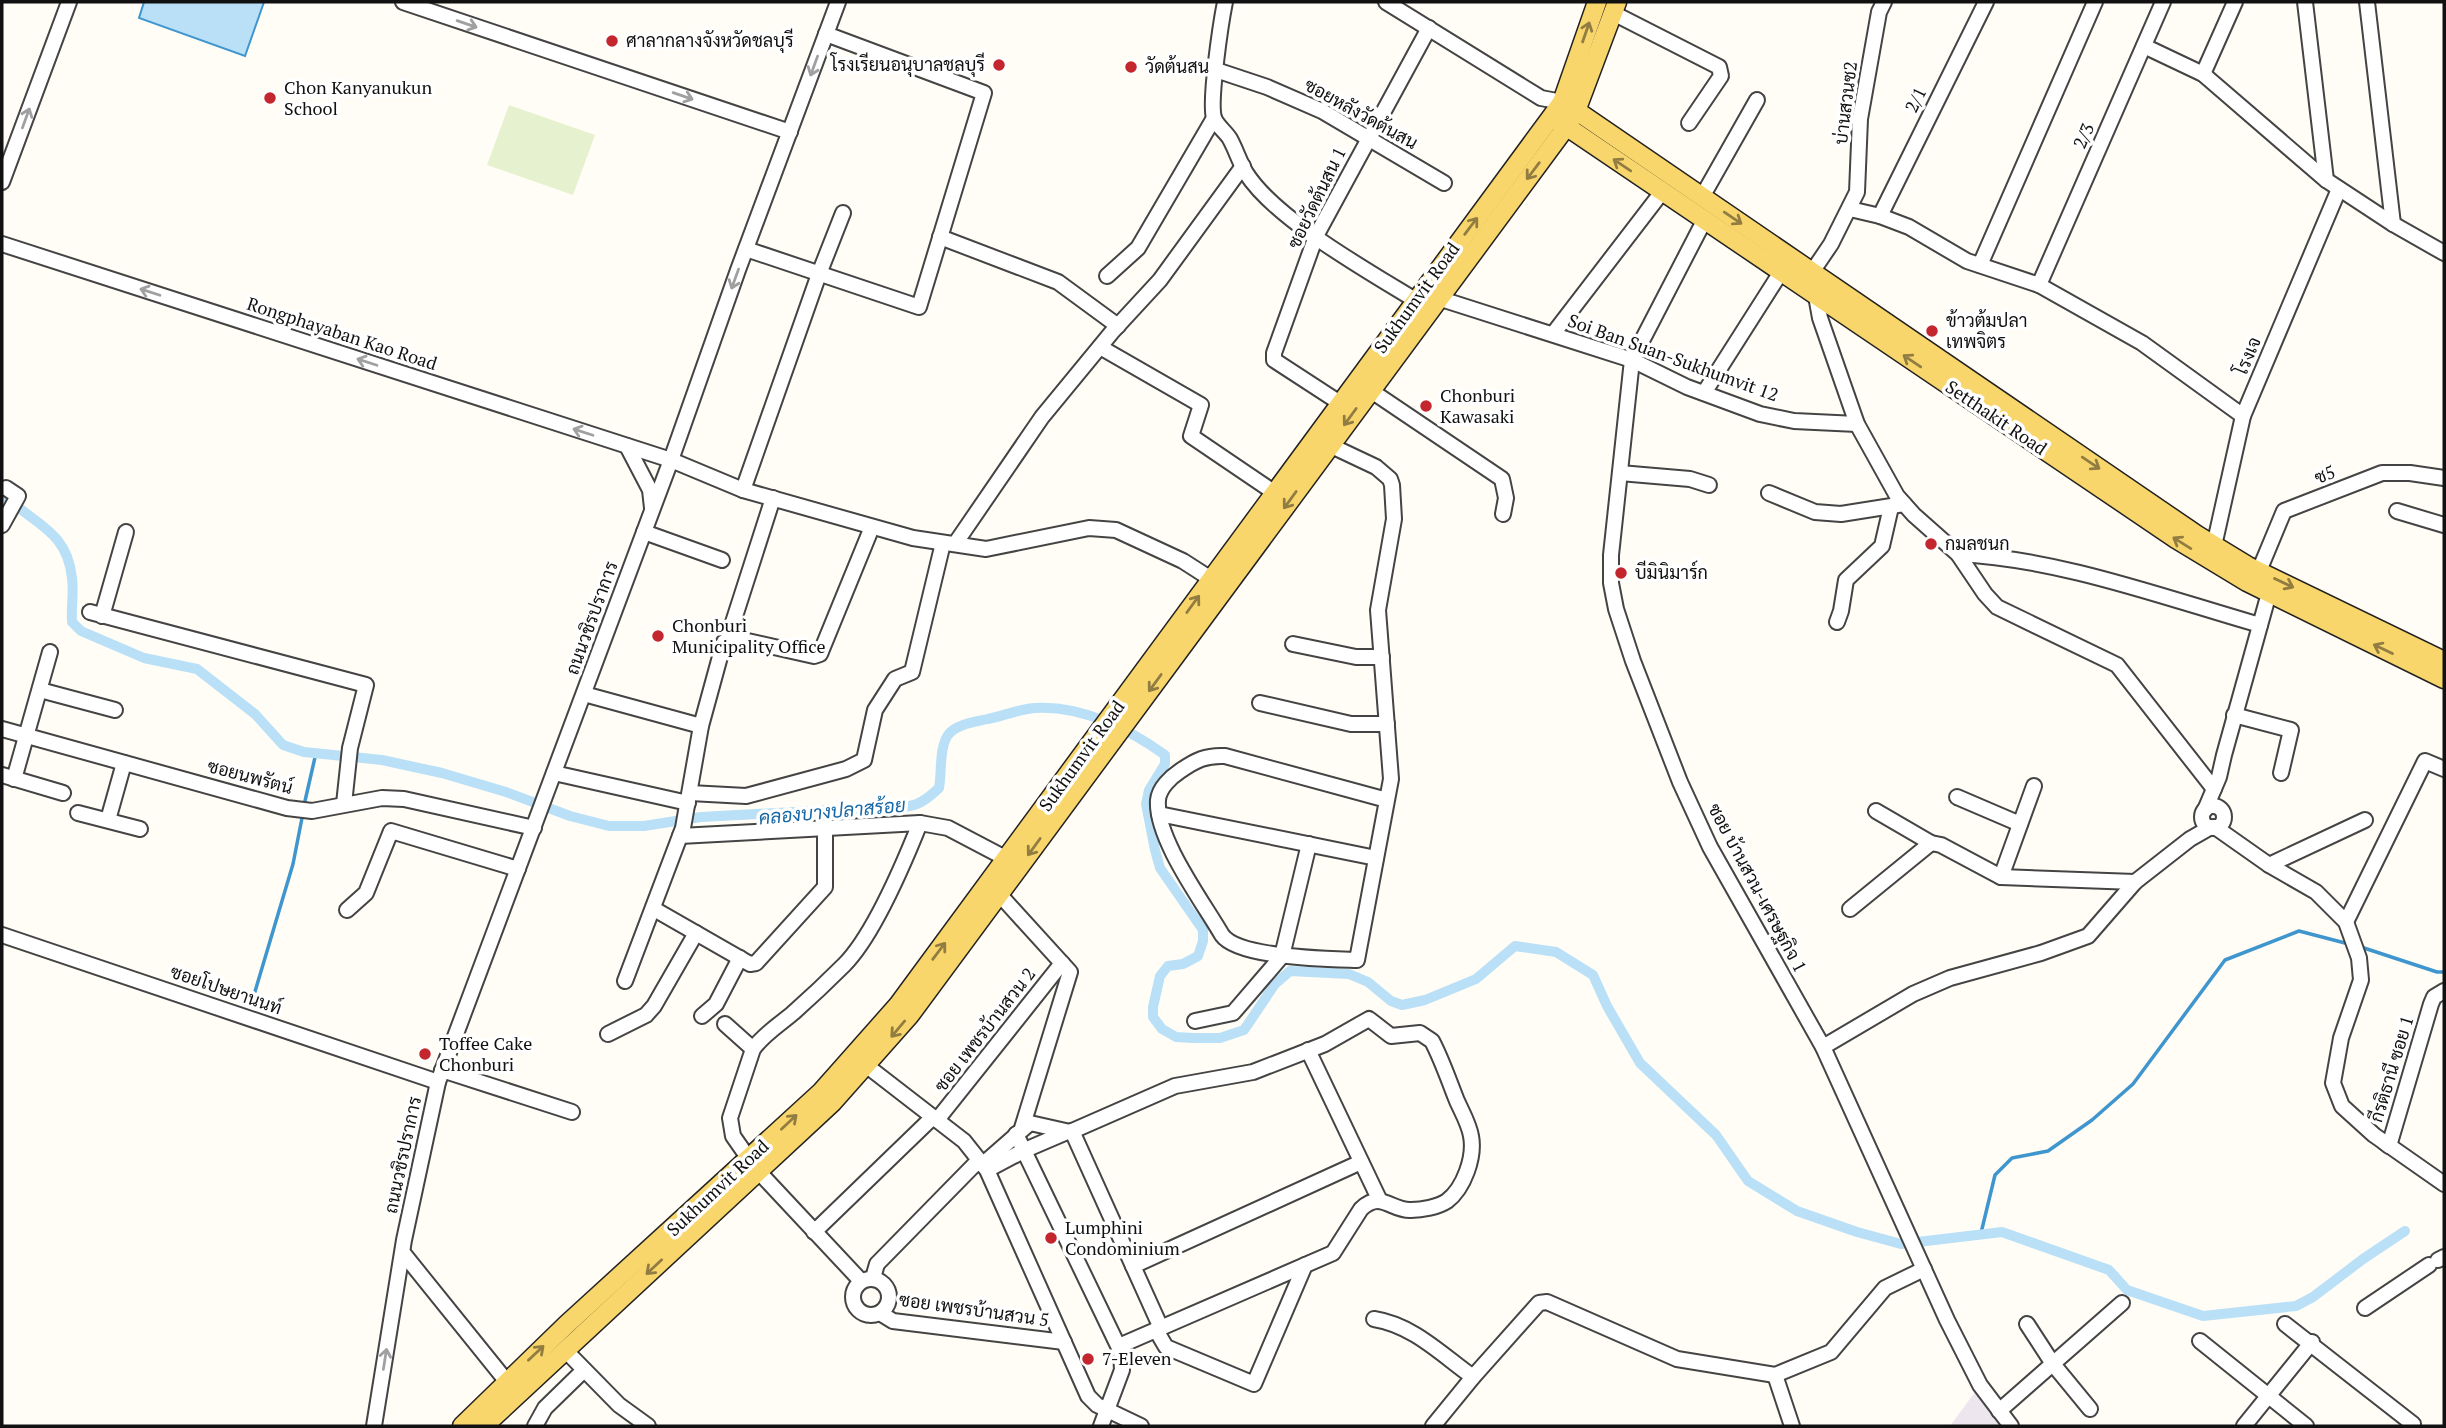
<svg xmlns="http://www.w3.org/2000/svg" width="2446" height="1428" font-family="'PT Serif',Sarabun,serif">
<rect width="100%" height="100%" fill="#fffdf5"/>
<polygon fill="#eee6ef" points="1978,1388 2006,1426 1950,1426"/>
<polygon fill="#e6f2cf" points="509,105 595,135 573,195 487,165"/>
<polygon fill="#b9e0f7" stroke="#3f96cf" stroke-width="2" points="144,2 264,2 245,56 139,18"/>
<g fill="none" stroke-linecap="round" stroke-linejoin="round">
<g stroke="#3f96cf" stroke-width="3.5">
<polyline points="305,801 316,753"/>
<polyline points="2364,948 2437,972 2444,972"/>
<polyline points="251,1005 293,864 302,818"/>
<polyline points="1981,1233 1995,1175 2012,1158 2048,1151 2092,1120 2133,1084 2225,960 2299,931 2345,943"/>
</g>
<path stroke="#b9e0f7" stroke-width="10" d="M2,493C32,524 67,529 72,578C74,593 71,607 72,622L81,631L144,658L197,669L255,714L283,745L304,752L382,760L442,773L506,792L570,816L609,826H644L701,817L888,807C913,808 921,805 939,788C942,772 939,748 948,735C956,724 975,722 988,719C1003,716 1019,709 1035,708C1081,705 1129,729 1165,755V764L1149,790L1146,804L1155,850L1160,868L1203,930V941L1198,956L1183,964L1168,966L1160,976L1153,1007V1017L1162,1029L1176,1037L1193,1038H1220L1244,1030L1275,984L1290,971L1349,974L1368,982L1391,1001L1402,1005L1425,1000L1476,979L1515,946L1556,952L1593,975L1607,1006L1640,1063L1716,1135L1748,1181L1797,1211L1857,1232L1901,1244L2002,1232L2109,1270L2127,1290L2203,1316L2296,1306L2313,1297L2363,1259L2405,1231"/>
<g stroke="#444" stroke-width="18">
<g id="minor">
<polyline points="403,2 790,132"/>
<path d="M1225,2C1221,22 1209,101 1214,118C1217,126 1226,132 1230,139C1236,150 1240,163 1246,173C1275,219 1368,271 1415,300"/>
<polyline points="1386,2 1541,98 1562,102"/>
<polyline points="2305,2 2326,180"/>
<polyline points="2367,2 2393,224"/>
<polyline points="1613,13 1719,67 1721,76 1689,123"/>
<polyline points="2144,46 2203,74 2326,180 2393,224 2444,253"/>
<polyline points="1216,70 1267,87 1322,111 1444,183"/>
<polyline points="2203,74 2235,2"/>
<polyline points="2,182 69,2"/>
<polyline points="1702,197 1757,100"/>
<polyline points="1850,209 1880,216 1909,227 1967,261 2039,285 2142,343 2243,416"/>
<polyline points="1880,216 1986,2"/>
<polyline points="1704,221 1632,360 1611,555 1611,583 1616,609 1633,661 1680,782 1710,847 1823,1047 1947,1320 1980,1385 2011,1426"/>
<polyline points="940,237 1058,282 1118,326"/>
<polyline points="2,244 671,460 743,490 913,538 986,549 1089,528 1116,530 1183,561 1211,579"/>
<polyline points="746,249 919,307 984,93 826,34"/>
<polyline points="1980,265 2095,2"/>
<polyline points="1812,272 1831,244 1857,192 1860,119 1879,12 1884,2"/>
<polyline points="1107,276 1138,248 1214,118"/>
<polyline points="2039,285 2163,2"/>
<polyline points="1816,296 1820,318 1857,424 1897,496 1914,515 1958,554 1985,594 1997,607 2117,665 2214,789"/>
<polyline points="1438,298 1632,360 1687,387 1760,414 1794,421 1857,424"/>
<polyline points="1553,334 1662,192"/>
<polyline points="1100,347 1201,405 1191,436 1275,493"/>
<polyline points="1370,390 1502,479 1506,498 1503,514"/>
<polyline points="1704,393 1781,272"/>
<polyline points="1340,403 1274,360 1274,353 1316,236 1429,28"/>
<path d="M1321,441L1376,467L1390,479L1392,485L1394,519L1378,610L1391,779C1380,839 1368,900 1357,960C1329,959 1238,958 1222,935C1203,902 1155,838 1158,800C1159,788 1171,777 1180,771C1196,760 1206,755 1225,756L1387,800"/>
<polyline points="627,446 650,490 652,508"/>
<polyline points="1620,473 1690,479 1709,485"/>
<polyline points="743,490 819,274 843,213"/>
<polyline points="1769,493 1815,512 1841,514 1904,504"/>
<polyline points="2397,511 2444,525"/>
<polyline points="2,525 18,496 6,488"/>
<polyline points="644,532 722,560"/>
<polyline points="955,544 1042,417 1112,332 1160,280 1243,166"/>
<polyline points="2214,546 2243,416 2339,189"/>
<path d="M1958,554C2060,559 2162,597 2260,625"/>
<polyline points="2259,571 2284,511 2382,473 2410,473 2444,478"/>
<polyline points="90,612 366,685 350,748 344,804"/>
<polyline points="102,616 126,532"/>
<polyline points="1837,622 1841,611 1846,580 1882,546 1891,507"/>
<polyline points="728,638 773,498"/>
<polyline points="1293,644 1356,657 1382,657"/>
<polyline points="40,690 115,710"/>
<polyline points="584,694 701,726"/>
<polyline points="1260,703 1351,724 1387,724"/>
<polyline points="2234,715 2291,730 2281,773"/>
<polyline points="2,729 287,808 312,811 382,798 404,799 534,828"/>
<polyline points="554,773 688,803"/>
<polyline points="2,775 63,793"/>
<polyline points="14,779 50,652"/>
<polyline points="690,793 746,796 846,769 864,760 875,710 895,679 912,672 943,543"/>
<polyline points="1957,797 2020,824"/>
<circle cx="2213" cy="817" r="11"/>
<polyline points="2205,810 2219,777 2224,755 2269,593"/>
<polyline points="1876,811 1931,843 1941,845 2001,877 2135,882"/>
<polyline points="78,813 140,829"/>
<polyline points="1159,814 1376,858"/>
<polyline points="108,820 124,763"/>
<polyline points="2215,827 2269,865 2316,892 2346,922 2359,958 2361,980 2341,1038 2333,1083 2342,1106 2374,1135 2444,1184"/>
<polyline points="680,836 920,823 948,828 1007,859"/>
<polyline points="2269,865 2365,820"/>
<polyline points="2001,877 2034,786"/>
<polyline points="1000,895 1070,972 1022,1128"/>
<polyline points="654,909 750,964 756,963 825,887 825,827"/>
<polyline points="1850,909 1931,843"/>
<polyline points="347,910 366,893 391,831 518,869"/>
<polyline points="2346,922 2425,761 2444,769"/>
<polyline points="2,935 438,1082"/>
<polyline points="625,981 683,828 701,726 724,642 734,638 814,656 820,654 872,527"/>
<polyline points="702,1016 716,1004 740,958"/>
<polyline points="1195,1021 1233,1013 1282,956 1309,844"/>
<polyline points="725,1024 753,1049"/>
<polyline points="608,1034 646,1015 654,1006 696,933"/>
<polyline points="1823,1047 1913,994 1950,978 2041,953 2088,936 2135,882 2190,839 2211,827"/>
<polyline points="1308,1050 1380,1201"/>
<polyline points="867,1066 964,1141 987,1170 1088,1396 1097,1405 1141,1426"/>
<polyline points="442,1070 572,1112"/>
<polyline points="937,1120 1062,963"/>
<polyline points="1072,1131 1161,1328"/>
<polyline points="1016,1134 1121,1352 1122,1370 1101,1426"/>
<polyline points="2384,1142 2389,1146 2431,1004 2434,997 2444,991"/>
<path d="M749,1159L733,1136L730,1118L753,1049C764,1034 779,1025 793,1013C810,998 828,981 844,965C874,935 904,863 920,823"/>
<path d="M982,1165L1030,1123L1070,1132L1175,1086L1253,1072L1325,1044L1369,1019L1391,1036L1420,1033L1432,1041C1442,1060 1449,1081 1457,1101C1462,1112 1469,1124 1471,1136C1475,1157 1464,1188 1447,1201C1438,1207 1422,1210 1411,1210C1391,1211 1381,1190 1361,1209L1333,1253L1119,1346"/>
<polyline points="987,1170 1025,1150 1067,1132"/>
<polyline points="758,1171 861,1281"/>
<polyline points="814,1232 933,1117"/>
<polyline points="403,1253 512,1388"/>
<polyline points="2438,1260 2444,1257"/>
<polyline points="1133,1266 1361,1162"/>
<polyline points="873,1278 877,1264 979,1160"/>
<circle cx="871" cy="1297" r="18"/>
<polyline points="2365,1308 2429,1265"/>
<polyline points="880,1313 893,1321 1064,1342"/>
<path d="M1374,1319C1413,1325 1442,1355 1473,1377"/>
<polyline points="2027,1324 2053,1364 2090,1409"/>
<polyline points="2285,1324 2413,1424"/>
<polyline points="1156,1330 1166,1347 1254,1384 1305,1265"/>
<polyline points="2200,1341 2306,1426"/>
<polyline points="565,1350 619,1405 648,1426"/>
<polyline points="1775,1375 1792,1426"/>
<polyline points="1999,1411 2122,1303"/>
<polyline points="374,1426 404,1240 438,1082 671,460 738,270 838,2"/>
<polyline points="535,1426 545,1408 584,1370"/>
<polyline points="1433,1426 1473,1377 1539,1303 1547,1302 1677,1359 1775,1375 1831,1352 1885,1288 1924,1269"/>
<polyline points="2244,1426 2312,1342"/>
</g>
</g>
<g stroke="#222" stroke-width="21">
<g id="major">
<polyline points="1568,105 2197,535 2248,566 2444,661"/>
<polyline points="1557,120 2176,539 2247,582 2444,679"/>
<polyline points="462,1426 566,1325 821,1092 898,1005 1552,116 1562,102 1597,2"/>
<polyline points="484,1426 832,1103 910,1015 1566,127 1576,111 1617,2"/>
</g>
</g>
<use href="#minor" stroke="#fff" stroke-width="14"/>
<use href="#major" stroke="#f9d66b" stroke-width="18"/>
</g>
<defs><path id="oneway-shaft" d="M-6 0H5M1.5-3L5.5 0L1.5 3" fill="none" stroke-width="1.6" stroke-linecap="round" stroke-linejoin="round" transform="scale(1.75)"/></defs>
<g stroke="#a0a0a0">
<use href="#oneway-shaft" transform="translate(467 24) rotate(19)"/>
<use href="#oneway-shaft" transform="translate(814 66) rotate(110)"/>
<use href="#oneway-shaft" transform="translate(683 96) rotate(19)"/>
<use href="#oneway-shaft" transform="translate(26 118) rotate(-70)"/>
<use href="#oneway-shaft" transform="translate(735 279) rotate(110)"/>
<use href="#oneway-shaft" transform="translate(150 292) rotate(-162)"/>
<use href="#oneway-shaft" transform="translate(367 362) rotate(-162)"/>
<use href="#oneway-shaft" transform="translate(583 432) rotate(-162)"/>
<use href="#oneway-shaft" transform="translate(385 1359) rotate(-81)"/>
</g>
<g stroke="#917d42">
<use href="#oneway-shaft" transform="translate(1586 32) rotate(-71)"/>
<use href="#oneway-shaft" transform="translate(1622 165) rotate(-146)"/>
<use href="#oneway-shaft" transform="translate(1533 171) rotate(127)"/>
<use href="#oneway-shaft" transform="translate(1733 218) rotate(34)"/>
<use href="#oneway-shaft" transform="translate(1471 226) rotate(-53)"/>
<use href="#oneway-shaft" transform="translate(1912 361) rotate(-146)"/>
<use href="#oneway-shaft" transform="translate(1350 417) rotate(126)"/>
<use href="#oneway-shaft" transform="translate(2091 463) rotate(34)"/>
<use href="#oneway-shaft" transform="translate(1290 500) rotate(126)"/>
<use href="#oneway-shaft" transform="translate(2182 543) rotate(-148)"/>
<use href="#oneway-shaft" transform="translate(2284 583) rotate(25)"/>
<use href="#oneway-shaft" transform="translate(1193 604) rotate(-54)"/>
<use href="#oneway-shaft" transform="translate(2383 649) rotate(-154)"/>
<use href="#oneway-shaft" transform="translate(1155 683) rotate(126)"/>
<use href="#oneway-shaft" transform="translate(1034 847) rotate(126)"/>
<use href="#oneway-shaft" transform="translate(939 951) rotate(-53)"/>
<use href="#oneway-shaft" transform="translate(898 1029) rotate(130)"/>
<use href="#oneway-shaft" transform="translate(789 1122) rotate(-43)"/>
<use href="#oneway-shaft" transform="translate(654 1267) rotate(137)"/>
<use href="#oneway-shaft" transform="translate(536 1353) rotate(-43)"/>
</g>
<g fill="#c4262e" stroke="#fff" stroke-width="2.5">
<circle cx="612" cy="41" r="7"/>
<circle cx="999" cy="65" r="7"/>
<circle cx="1131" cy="67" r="7"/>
<circle cx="270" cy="98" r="7"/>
<circle cx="1932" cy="331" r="7"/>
<circle cx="1426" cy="406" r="7"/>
<circle cx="1931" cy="544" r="7"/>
<circle cx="1621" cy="573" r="7"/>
<circle cx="658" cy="636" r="7"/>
<circle cx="425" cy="1054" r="7"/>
<circle cx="1051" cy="1238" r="7"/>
<circle cx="1088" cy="1359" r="7"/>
</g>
<g text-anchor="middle" stroke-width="7" stroke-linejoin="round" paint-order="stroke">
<g font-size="18" fill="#111" stroke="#fff" text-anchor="start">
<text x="626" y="47">ศาลากลางจังหวัดชลบุรี</text>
<text x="985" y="71" text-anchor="end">โรงเรียนอนุบาลชลบุรี</text>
<text x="1145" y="73">วัดต้นสน</text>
<text x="284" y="94">Chon Kanyanukun<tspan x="284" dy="21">School</tspan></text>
<text x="1946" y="327">ข้าวต้มปลา<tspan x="1946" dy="21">เทพจิตร</tspan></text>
<text x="1440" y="402">Chonburi<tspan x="1440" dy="21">Kawasaki</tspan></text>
<text x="1945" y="550">กมลชนก</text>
<text x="1635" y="579">บีมินิมาร์ก</text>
<text x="672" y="632">Chonburi<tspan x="672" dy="21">Municipality Office</tspan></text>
<text x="439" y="1050">Toffee Cake<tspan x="439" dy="21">Chonburi</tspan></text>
<text x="1065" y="1234">Lumphini<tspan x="1065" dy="21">Condominium</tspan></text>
<text x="1102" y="1365">7-Eleven</text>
</g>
<g font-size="18" fill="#111" stroke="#fff">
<text transform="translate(1916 100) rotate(-64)" y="6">2/1</text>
<text transform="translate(1846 103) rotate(-83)" y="6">บ่านสวนซ2</text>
<text transform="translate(1361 114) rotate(29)" y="6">ซอยหลังวัดต้นสน</text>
<text transform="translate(2084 136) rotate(-66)" y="6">2/3</text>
<text transform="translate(1317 198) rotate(-64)" y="6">ซอยวัดต้นสน 1</text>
<text transform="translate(1417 298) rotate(-54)" y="6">Sukhumvit Road</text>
<text transform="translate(342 334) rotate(18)" y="6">Rongphayaban Kao Road</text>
<text transform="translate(2248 356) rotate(-67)" y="6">โรงเจ</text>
<text transform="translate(1673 358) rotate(20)" y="6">Soi Ban Suan-Sukhumvit 12</text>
<text transform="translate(1996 418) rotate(34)" y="6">Setthakit Road</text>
<text transform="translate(2325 475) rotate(-21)" y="6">ซ5</text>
<text transform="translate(592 618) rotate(-70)" y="6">ถนนวชิรปราการ</text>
<text transform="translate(1082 756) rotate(-54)" y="6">Sukhumvit Road</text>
<text transform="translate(250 777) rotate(15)" y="6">ซอยนพรัตน์</text>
<text transform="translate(1757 888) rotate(62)" y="6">ซอย บ้านสวน-เศรษฐกิจ 1</text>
<text transform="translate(226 990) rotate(19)" y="6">ซอยโปษยานนท์</text>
<text transform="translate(985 1030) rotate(-52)" y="6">ซอย เพชรบ้านสวน 2</text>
<text transform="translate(2392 1069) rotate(-73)" y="6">กีรติธานี ซอย 1</text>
<text transform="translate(403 1155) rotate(-78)" y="6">ถนนวชิรปราการ</text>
<text transform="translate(718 1188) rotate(-43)" y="6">Sukhumvit Road</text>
<text transform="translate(974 1310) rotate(8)" y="6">ซอย เพชรบ้านสวน 5</text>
</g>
<g font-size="19" font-style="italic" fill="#1768a6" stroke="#fff">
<text transform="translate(832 811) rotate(-5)" y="7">คลองบางปลาสร้อย</text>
</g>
</g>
<rect width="2446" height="1428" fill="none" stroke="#111111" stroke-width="7"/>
</svg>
